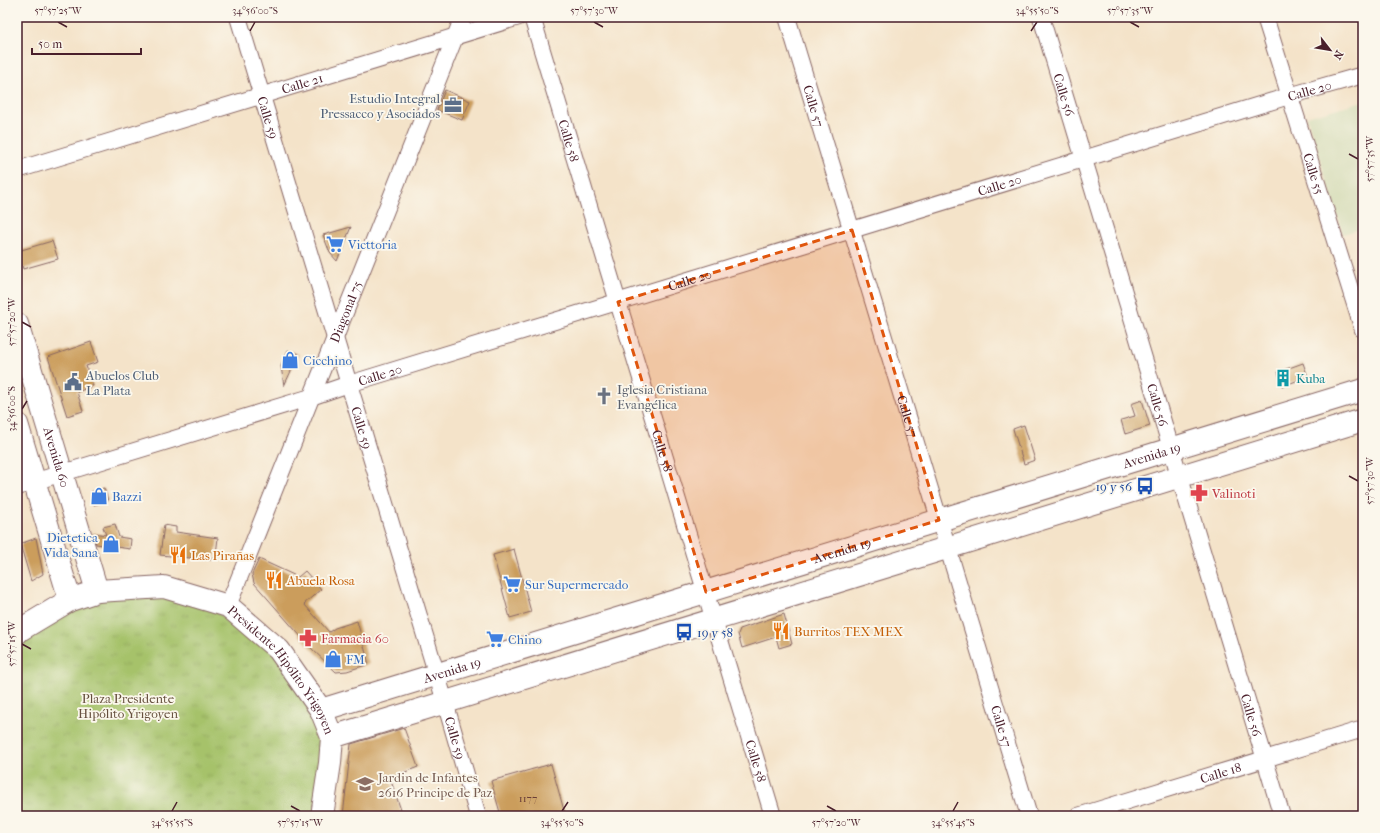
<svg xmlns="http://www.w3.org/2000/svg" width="1380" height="833" font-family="'IM FELL French Canon',serif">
<defs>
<pattern id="grass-tufts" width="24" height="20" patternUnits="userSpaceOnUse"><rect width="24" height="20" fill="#a6c26a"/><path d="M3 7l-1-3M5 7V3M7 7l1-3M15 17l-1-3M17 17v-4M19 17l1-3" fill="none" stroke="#90a65c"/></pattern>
</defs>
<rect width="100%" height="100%" fill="#fbf7ec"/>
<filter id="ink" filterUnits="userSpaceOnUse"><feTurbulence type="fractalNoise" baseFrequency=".025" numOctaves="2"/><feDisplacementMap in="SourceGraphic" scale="8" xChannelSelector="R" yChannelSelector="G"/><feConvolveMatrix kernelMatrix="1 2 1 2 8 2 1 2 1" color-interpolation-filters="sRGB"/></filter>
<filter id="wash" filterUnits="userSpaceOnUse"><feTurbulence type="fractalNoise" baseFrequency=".012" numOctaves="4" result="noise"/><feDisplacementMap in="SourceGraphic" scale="16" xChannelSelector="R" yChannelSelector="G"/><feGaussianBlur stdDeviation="0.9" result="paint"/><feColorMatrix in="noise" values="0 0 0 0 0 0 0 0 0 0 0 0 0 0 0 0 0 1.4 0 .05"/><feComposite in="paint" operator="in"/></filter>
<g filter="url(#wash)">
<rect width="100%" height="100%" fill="#f4e3c9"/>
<polygon fill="#dadfbd" points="1363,101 1363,228 1343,234 1307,117"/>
<polygon fill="url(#grass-tufts)" stroke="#78704a" points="111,593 194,599 267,643 315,702 325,740 314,816 17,816 17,645 72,604"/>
<g id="blocks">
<g fill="#cb9d5c">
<polygon points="445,90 470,101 462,120 437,110"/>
<polygon points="351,227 337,261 330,253 323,235"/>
<polygon points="52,241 58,259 23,269 18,251"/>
<polygon points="91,342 98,362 86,366 93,386 77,392 83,411 67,416 48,357"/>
<polygon points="288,350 299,354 284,386 281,366"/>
<polygon points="1303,363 1308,377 1282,386 1278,372"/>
<polygon points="1142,400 1150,426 1125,434 1121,420 1135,416 1131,404"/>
<polygon points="1024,425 1035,460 1024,464 1013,429"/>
<polygon points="104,488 108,501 94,505 91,492"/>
<polygon points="115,524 119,537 131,539 130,549 96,544 93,533 106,535 103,527"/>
<polygon points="164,525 176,527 176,532 218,538 216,554 211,560 160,555"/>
<polygon points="36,538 43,574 31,581 20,544"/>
<polygon points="514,549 531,612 510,618 493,555"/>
<polygon points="259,559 298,577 305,571 321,589 304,604 329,632 335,628 357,621 369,664 347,671 336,672 310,647 254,583 252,574"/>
<polygon points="784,614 792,644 779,648 776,637 742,648 738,634 740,629"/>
<polygon points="404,728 418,767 390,778 403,816 343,816 351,744"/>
<polygon points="551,764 565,814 558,816 501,816 491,781"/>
</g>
</g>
</g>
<g filter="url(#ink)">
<use href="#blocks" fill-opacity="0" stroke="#866462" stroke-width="1"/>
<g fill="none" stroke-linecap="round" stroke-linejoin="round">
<g stroke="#866462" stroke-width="18">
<g id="minor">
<path id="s1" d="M238,17L445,702L478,816"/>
<path id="s2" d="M532,17L773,816"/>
<path id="s3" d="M787,17L1029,816"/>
<path id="s4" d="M1041,17L1282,816"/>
<path id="s5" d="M1265,17L1363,330"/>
<path id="s6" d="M17,170L519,17"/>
<path id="s7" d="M17,487L311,397L349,384L1289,96L1363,75"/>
<path id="s8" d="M228,606L463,17"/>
<path id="s9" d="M1078,816L1363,729"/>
</g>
</g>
<g stroke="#866462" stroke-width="24">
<g id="secondary">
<path id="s10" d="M17,324L97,591"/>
<polyline points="17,424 70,600"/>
<path id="s11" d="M321,710L1363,390"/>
<polyline points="332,737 1363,420"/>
</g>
</g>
<g stroke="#866462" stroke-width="24">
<g id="primary">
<path id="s12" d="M17,633L20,630L70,600L97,591L164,587L228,606L279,650L321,710L332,737L330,763L322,816"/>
</g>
</g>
<use href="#minor" stroke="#fff" stroke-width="16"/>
<use href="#secondary" stroke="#fff" stroke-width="22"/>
<use href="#primary" stroke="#fff" stroke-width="22"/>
</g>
</g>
<path fill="#e0560e" fill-opacity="0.2" stroke="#e0560e" stroke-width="3" stroke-dasharray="8 5" stroke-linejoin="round" d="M852,230L939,520L706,592L618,302Z"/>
<path fill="none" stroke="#4a1f2b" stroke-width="1.5" d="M58,22L67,27M594,22L603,27M1130,22L1139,27M250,31L255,22M1031,31L1037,22M1349,154L1358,159M22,322L31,327M22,409L27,401M1349,476L1358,481M22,644L31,649M291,806L300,811M827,806L836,811M172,811L177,802M562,811L568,802M953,811L958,802"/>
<defs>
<g id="office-bare" transform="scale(1.38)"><path d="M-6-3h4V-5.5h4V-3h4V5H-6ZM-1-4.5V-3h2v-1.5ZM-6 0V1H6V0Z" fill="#5c6f8a" stroke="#fbf7ec" stroke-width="2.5" paint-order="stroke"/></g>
<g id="supermarket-bare" transform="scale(1.38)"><path d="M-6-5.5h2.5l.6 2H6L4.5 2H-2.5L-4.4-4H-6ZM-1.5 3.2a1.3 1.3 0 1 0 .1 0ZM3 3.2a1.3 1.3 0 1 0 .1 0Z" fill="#3f7fe0" stroke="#fbf7ec" stroke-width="2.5" paint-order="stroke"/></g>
<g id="shop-bare" transform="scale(1.38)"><path d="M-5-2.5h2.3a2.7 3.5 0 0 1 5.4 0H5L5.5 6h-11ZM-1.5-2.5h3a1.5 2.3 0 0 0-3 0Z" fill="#3f7fe0" stroke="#fbf7ec" stroke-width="2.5" paint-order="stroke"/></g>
<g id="building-bare" transform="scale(1.38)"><path d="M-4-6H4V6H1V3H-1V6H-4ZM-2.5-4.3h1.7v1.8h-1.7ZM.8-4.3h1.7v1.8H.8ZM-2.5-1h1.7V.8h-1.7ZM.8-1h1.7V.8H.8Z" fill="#0f9aa8" stroke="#fbf7ec" stroke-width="2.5" paint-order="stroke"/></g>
<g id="civic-bare" transform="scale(1.38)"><path d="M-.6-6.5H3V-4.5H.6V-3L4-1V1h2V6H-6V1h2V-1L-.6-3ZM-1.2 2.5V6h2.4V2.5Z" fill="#5c6f8a" stroke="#fbf7ec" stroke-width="2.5" paint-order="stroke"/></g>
<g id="church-bare" transform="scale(1.38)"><path d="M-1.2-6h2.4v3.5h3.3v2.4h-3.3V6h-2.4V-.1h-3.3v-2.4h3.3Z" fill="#6b7280" stroke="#fbf7ec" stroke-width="2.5" paint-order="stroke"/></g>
<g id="bus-bare" transform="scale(1.38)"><path d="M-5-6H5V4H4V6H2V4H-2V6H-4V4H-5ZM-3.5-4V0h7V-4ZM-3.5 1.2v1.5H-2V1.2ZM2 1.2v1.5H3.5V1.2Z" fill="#1a4fb4" stroke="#fbf7ec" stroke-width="2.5" paint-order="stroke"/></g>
<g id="pharmacy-bare" transform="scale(1.38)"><path d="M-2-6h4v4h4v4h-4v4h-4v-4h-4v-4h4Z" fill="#e0444e" stroke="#fbf7ec" stroke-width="2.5" paint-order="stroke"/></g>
<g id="restaurant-bare" transform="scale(1.38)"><path d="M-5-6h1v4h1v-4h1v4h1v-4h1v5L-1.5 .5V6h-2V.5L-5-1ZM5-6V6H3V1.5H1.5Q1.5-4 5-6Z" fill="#e8710a" stroke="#fbf7ec" stroke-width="2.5" paint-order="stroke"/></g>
<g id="school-bare" transform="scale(1.38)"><path d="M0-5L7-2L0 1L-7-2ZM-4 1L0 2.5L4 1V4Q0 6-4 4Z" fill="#8d6e63" stroke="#fbf7ec" stroke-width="2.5" paint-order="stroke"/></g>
</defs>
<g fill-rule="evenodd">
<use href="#office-bare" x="453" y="105"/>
<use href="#supermarket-bare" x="335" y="244"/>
<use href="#shop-bare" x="290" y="360"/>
<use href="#building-bare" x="1283" y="378"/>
<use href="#civic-bare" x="73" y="382"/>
<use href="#church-bare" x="604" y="396"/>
<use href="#bus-bare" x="1145" y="486"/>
<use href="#pharmacy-bare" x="1199" y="493"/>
<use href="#shop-bare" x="99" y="496"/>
<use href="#shop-bare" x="111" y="544"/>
<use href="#restaurant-bare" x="178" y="555"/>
<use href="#restaurant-bare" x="274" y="580"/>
<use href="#supermarket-bare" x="512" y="584"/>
<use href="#restaurant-bare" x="781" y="631"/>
<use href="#bus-bare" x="684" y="632"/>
<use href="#pharmacy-bare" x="308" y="638"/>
<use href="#supermarket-bare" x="495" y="639"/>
<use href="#shop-bare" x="333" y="659"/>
<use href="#school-bare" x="365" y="784"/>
</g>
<g text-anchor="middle" stroke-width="3.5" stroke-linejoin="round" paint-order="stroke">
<g font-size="11" fill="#6a3e37">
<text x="528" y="802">1177</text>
</g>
<g font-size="13" fill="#4a1f2b" stroke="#fbf7ec">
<text dy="5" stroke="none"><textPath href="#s6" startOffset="298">Calle 21</textPath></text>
<text dy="5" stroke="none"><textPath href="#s7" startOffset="1352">Calle 20</textPath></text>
<text dy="5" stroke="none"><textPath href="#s4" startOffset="81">Calle 56</textPath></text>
<text dy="5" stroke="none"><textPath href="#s3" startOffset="93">Calle 57</textPath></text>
<text dy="5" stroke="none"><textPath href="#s1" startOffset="105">Calle 59</textPath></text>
<text dy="5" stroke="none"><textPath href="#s2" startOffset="129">Calle 58</textPath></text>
<text dy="5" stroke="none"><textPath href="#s5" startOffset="164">Calle 55</textPath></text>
<text dy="5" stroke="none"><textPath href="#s7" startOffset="1028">Calle 20</textPath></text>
<text dy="5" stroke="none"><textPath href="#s7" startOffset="704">Calle 20</textPath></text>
<text dy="5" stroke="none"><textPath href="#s8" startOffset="317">Diagonal 75</textPath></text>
<text dy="5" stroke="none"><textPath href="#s7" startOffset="380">Calle 20</textPath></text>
<text dy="5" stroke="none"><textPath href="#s4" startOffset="405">Calle 56</textPath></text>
<text dy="5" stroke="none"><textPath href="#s3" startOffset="417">Calle 57</textPath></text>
<text dy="5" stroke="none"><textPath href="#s1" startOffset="429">Calle 59</textPath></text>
<text dy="5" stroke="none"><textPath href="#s2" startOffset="453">Calle 58</textPath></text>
<text dy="5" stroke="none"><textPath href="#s11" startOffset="869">Avenida 19</textPath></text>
<text dy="5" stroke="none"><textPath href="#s10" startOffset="139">Avenida 60</textPath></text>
<text dy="5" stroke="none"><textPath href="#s11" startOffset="545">Avenida 19</textPath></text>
<text dy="5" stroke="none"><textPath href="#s11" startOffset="137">Avenida 19</textPath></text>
<text dy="5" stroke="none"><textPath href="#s12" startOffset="309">Presidente Hipólito Yrigoyen</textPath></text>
<text dy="5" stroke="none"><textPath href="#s4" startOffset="729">Calle 56</textPath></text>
<text dy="5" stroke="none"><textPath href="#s3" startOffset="741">Calle 57</textPath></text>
<text dy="5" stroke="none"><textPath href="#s1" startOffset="753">Calle 59</textPath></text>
<text dy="5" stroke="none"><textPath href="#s2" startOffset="777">Calle 58</textPath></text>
<text dy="5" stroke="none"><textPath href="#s9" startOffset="149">Calle 18</textPath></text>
</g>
<g font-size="13" fill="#4e5e75" stroke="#fbf7ec" text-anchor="end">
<text x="440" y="103">Estudio Integral<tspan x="440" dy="15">Pressacco y Asociados</tspan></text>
<text x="86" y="380" text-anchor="start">Abuelos Club<tspan x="86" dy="15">La Plata</tspan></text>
</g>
<g font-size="13" fill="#366cbe" stroke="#fbf7ec" text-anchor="start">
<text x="348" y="249">Victtoria</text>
<text x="303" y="365">Cicchino</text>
<text x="112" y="501">Bazzi</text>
<text x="98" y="542" text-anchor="end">Dietetica<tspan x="98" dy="15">Vida Sana</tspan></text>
<text x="525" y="589">Sur Supermercado</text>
<text x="508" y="644">Chino</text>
<text x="346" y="664">FM</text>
</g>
<g font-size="13" fill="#0d838f" stroke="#fbf7ec" text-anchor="start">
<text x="1296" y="383">Kuba</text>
</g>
<g font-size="13" fill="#5b616d" stroke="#fbf7ec" text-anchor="start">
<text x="617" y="394">Iglesia Cristiana<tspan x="617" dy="15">Evangélica</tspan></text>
</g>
<g font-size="13" fill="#164399" stroke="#fbf7ec" text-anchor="end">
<text x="1132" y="491">19 y 56</text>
<text x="697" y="637" text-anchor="start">19 y 58</text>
</g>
<g font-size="13" fill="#be3a42" stroke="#fbf7ec" text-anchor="start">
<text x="1212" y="498">Valinoti</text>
<text x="321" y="643">Farmacia 60</text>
</g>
<g font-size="13" fill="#c56008" stroke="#fbf7ec" text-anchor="start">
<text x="191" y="560">Las Pirañas</text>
<text x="287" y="585">Abuela Rosa</text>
<text x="794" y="636">Burritos TEX MEX</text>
</g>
<g font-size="13" fill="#66503e" stroke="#fbf7ec">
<text x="128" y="703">Plaza Presidente<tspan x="128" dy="15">Hipólito Yrigoyen</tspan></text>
</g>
<g font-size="13" fill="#785e54" stroke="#fbf7ec" text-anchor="start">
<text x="378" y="782">Jardin de Infantes<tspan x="378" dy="15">2616 Principe de Paz</tspan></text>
</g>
</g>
<rect width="1380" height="833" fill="none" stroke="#fbf7ec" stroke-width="44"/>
<g transform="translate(1330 50) rotate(121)" stroke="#fbf7ec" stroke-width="3" paint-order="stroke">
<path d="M0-3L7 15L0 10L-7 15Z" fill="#4a1f2b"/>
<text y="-6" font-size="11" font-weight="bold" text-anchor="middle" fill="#4a1f2b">N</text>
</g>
<path d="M32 48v6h109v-6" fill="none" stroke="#4a1f2b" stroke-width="2"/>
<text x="38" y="48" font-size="12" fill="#4a1f2b" stroke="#fbf7ec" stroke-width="3" paint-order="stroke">50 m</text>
<rect x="22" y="22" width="1336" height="789" fill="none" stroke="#4a1f2b" stroke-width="1.5"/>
<g font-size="10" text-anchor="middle" fill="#4a1f2b">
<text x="58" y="14">57°57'25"W</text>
<text x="255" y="14">34°56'00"S</text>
<text x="594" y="14">57°57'30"W</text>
<text x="1037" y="14">34°55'50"S</text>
<text x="1130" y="14">57°57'35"W</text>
<text transform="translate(1369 159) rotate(-90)" y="4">57°57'35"W</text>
<text transform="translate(11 322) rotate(-90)" y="4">57°57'20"W</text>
<text transform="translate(11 409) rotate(-90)" y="4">34°56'00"S</text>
<text transform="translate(1369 481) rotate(-90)" y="4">57°57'30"W</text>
<text transform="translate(11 644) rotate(-90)" y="4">57°57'15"W</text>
<text x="172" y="826">34°55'55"S</text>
<text x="300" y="826">57°57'15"W</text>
<text x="562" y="826">34°55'50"S</text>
<text x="836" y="826">57°57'20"W</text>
<text x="953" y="826">34°55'45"S</text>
</g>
</svg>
